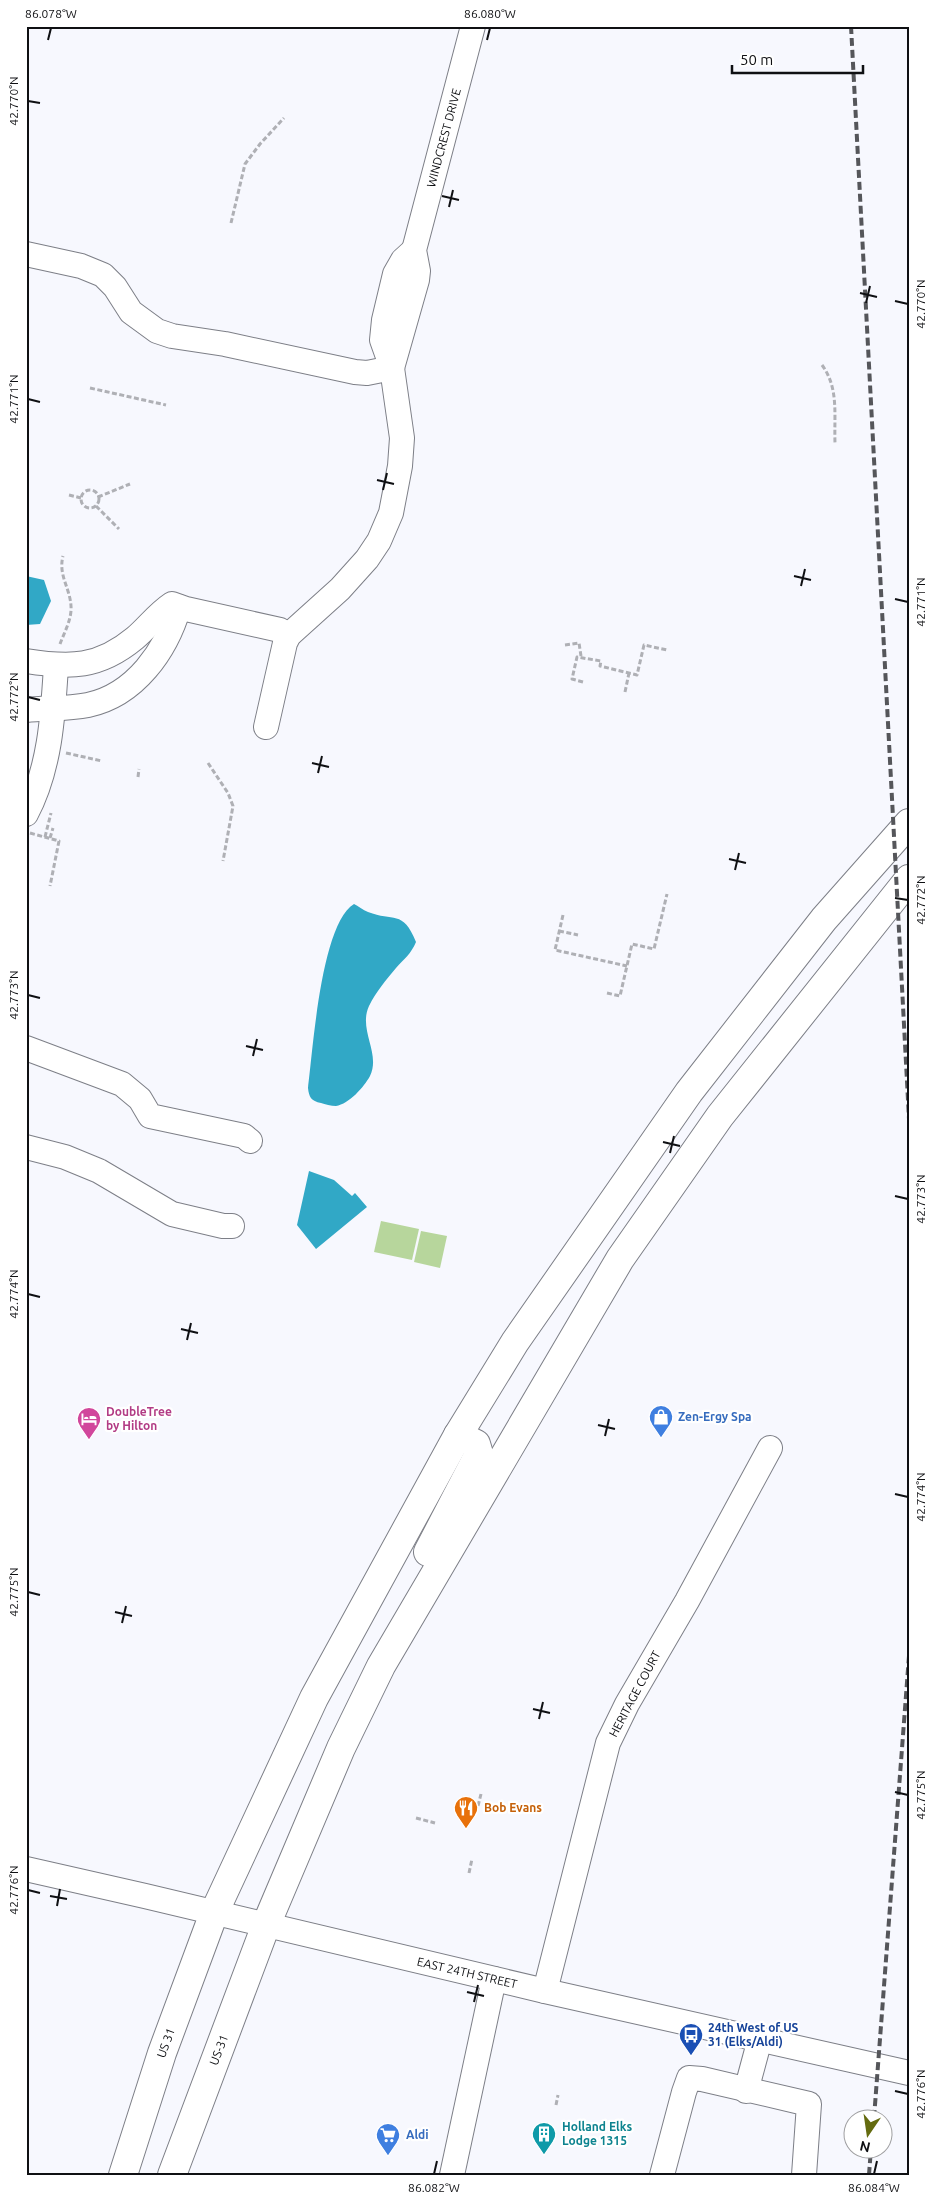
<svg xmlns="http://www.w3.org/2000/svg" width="935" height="2201" font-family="Ubuntu,sans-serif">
<rect width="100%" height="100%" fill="#f7f8fe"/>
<g fill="#b7d69c">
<polygon points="381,1221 419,1229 412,1260 374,1252"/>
<polygon points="421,1231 447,1236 440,1268 414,1262"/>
</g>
<g fill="#31a8c6">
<polygon points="26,576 44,580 51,601 40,624 26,625"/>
<path d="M354,904C358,906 363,910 368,912C393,922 403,909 416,942C411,954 404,959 396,968C386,980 376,992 369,1006C358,1030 381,1053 370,1076C364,1087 349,1104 336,1106C331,1106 325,1104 321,1103C311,1101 309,1097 308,1088C313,1049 321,924 354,904Z"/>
<polygon points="309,1171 334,1180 352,1196 355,1193 367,1207 316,1249 297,1225"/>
</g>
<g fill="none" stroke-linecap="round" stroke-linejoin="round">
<g stroke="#7d7f87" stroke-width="26">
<g id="minor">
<polyline points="26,254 81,266 103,275 115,287 131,312 157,331 172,336 225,344 355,372 367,373 392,368"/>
<polyline points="392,368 417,280 418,271 414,250 473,26"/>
<path d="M26,661C70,668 99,668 135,638C148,627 157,614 172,604L186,609L280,630L289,635"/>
<path d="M26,710C47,708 68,709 88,705C135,695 166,651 179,607"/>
<polyline points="266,727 285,643 289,635 340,589 367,559 379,541 391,513 400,466 402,438 392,368 382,340 384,320 395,274 403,260 414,250"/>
<path d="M26,814C50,769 53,716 56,666"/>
<polyline points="26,1048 122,1084 140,1099 150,1116 244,1136 250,1141"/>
<polyline points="26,1147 65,1157 99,1171 172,1214 223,1226 232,1226"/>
<polyline points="26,1869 145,1896 545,1991 909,2073"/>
<polyline points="545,1991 608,1743 627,1704 687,1601 770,1448"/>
<polyline points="746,2091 760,2039"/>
<polyline points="452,2175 494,1979"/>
<polyline points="662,2175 684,2092 689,2078 702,2079 809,2104 804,2175"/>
</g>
</g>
<g stroke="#7d7f87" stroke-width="30">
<g id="highway">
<polyline points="428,1552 479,1454 476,1444 458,1435"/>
<polyline points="123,2175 162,2053 214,1913 314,1698 458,1435 515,1342 689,1092 824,919 909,823"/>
<polyline points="172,2175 266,1925 341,1748 381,1666 620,1259 720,1116 909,879"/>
</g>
</g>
<g stroke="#afb0b5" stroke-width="3" stroke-dasharray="5 2.5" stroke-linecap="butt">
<polyline points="231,223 245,164 260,144 284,118"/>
<path d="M822,365C839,388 834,415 835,443"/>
<polyline points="90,388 166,405"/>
<circle cx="90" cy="499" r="9"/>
<polyline points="69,495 81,498"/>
<polyline points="98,497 130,484"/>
<polyline points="96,506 119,529"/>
<path d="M60,644C64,633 72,619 71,606C70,588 58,575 63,556"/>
<polyline points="565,645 579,643 581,656"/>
<polyline points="583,682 572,679 577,657 601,661 600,666 637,675 644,645 667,650"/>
<polyline points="625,692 629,673"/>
<polyline points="66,753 102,761"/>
<polyline points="208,763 228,793 233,806 223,861"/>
<polyline points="138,777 139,769"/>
<polyline points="30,833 59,841 50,886"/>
<polyline points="45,837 51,813"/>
<polyline points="50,838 53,828"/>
<polyline points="563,915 555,950 627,966"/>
<polyline points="559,931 578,935"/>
<polyline points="607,993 620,996 632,944 654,949 667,894"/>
<polyline points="478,1806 481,1794"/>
<polyline points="416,1818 435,1823"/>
<polyline points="469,1873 472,1859"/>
<polyline points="556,2105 558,2095"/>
</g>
<use href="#minor" stroke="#fff" stroke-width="24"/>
<use href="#highway" stroke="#fff" stroke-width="28"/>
<g stroke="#55565a" stroke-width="4" stroke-dasharray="8 4" stroke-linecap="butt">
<polyline points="851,26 909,1119"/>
<polyline points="874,2118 909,1656"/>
<polyline points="869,2175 871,2148"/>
</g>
</g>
<path fill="none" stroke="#0f1013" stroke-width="2" d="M48,40L51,28M487,40L490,28M28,101L40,103M442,196L459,200M449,207L453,190M860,293L877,297M895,301L908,304M866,303L870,286M28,399L40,402M377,480L394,484M383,490L387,473M794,576L811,580M801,586L805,569M895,599L908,602M28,697L40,700M312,763L329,767M318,773L322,756M729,859L746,863M735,870L739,853M895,898L908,900M28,995L40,998M246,1046L263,1050M253,1056L257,1039M663,1142L680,1146M670,1153L674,1136M895,1196L908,1199M28,1294L40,1297M181,1329L198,1333M187,1340L191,1323M598,1425L615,1429M605,1436L609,1419M895,1494L908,1497M28,1592L40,1595M115,1612L132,1616M122,1623L126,1606M533,1709L550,1713M539,1719L543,1702M895,1792L908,1795M28,1890L40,1893M50,1896L67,1899M57,1906L60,1889M467,1992L484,1996M474,2002L478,1985M895,2091L908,2094M434,2174L437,2161M874,2174L877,2161"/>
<defs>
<g id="shop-pin" transform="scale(1.25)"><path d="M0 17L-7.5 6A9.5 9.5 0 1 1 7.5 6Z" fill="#3f7fe0" stroke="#fff"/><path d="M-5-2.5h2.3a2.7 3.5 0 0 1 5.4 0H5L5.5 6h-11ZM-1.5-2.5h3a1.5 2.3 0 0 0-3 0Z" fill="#fff"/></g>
<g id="hotel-pin" transform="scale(1.25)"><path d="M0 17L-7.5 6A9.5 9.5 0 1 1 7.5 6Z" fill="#d1479c" stroke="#fff"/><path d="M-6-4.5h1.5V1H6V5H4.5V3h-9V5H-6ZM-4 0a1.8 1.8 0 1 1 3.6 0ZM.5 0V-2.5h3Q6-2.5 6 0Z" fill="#fff"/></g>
<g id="restaurant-pin" transform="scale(1.25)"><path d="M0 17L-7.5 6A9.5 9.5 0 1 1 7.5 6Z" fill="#e8710a" stroke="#fff"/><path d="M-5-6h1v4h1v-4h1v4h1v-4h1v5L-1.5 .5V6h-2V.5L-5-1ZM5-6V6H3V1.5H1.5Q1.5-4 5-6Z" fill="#fff"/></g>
<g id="bus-pin" transform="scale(1.25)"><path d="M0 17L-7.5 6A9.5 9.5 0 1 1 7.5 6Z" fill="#1a4fb4" stroke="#fff"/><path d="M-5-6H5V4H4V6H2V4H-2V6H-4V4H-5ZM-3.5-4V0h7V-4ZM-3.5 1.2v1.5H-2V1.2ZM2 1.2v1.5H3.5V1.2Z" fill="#fff"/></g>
<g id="building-pin" transform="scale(1.25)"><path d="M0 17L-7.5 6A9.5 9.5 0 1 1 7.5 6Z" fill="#0f9aa8" stroke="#fff"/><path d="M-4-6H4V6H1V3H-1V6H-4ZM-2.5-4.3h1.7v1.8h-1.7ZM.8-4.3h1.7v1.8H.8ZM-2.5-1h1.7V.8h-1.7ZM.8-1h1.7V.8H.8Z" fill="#fff"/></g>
<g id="supermarket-pin" transform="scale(1.25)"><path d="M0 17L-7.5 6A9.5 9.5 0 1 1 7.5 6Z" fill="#3f7fe0" stroke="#fff"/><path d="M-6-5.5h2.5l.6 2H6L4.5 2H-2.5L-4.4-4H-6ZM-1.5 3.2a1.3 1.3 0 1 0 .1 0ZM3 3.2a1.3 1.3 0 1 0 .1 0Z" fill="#fff"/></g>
</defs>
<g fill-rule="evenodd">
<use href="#shop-pin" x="661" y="1417"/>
<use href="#hotel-pin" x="89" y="1419"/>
<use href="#restaurant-pin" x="466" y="1808"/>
<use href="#bus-pin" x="691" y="2035"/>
<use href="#building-pin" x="544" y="2134"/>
<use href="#supermarket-pin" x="388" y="2135"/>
</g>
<g text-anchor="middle" stroke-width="4.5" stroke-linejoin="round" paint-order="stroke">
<g font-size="12" fill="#0f1013" stroke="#fff">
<text transform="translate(444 138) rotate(-75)" y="4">WINDCREST DRIVE</text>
<text transform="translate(635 1694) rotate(-62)" y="4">HERITAGE COURT</text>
<text transform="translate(467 1973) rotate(13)" y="4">EAST 24TH STREET</text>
<text transform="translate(166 2043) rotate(-70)" y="4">US 31</text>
<text transform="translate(219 2050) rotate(-69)" y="4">US-31</text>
</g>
<g font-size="12" font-weight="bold" fill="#b23c85" stroke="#fff" text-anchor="start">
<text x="106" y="1416">DoubleTree<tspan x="106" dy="14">by Hilton</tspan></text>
</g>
<g font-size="12" font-weight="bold" fill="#366cbe" stroke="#fff" text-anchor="start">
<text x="678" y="1421">Zen-Ergy Spa</text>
<text x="406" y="2139">Aldi</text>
</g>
<g font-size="12" font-weight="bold" fill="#c56008" stroke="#fff" text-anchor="start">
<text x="484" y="1812">Bob Evans</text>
</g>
<g font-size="12" font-weight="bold" fill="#164399" stroke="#fff" text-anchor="start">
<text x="708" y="2032">24th West of US<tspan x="708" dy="14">31 (Elks/Aldi)</tspan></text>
</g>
<g font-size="12" font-weight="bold" fill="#0d838f" stroke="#fff" text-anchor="start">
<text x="562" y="2131">Holland Elks<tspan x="562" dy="14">Lodge 1315</tspan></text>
</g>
</g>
<rect width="935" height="2201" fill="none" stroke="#ffffff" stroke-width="55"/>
<g transform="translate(868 2134) rotate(193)"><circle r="24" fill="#ffffff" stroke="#9f9fa1"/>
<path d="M0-4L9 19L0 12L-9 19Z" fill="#646b0f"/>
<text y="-8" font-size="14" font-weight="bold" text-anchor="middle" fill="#0f1013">N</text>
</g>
<path d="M732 65v8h131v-8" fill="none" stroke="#0f1013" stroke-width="2.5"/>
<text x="740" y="65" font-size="15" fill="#0f1013" stroke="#ffffff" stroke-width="4" paint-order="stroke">50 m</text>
<rect x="28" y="28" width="880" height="2146" fill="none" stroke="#0f1013" stroke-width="2"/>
<g font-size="12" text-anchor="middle" fill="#0f1013">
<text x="51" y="18">86.078°W</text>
<text x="490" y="18">86.080°W</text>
<text transform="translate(14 101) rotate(-90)" y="4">42.770°N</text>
<text transform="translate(921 304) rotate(-90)" y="4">42.770°N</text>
<text transform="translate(14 399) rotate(-90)" y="4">42.771°N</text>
<text transform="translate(921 602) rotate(-90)" y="4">42.771°N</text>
<text transform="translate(14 697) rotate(-90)" y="4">42.772°N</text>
<text transform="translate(921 900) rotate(-90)" y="4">42.772°N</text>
<text transform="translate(14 995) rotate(-90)" y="4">42.773°N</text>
<text transform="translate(921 1199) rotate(-90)" y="4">42.773°N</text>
<text transform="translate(14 1294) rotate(-90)" y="4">42.774°N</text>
<text transform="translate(921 1497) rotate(-90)" y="4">42.774°N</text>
<text transform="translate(14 1592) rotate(-90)" y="4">42.775°N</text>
<text transform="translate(921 1795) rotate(-90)" y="4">42.775°N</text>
<text transform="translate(14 1890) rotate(-90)" y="4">42.776°N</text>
<text transform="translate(921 2094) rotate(-90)" y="4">42.776°N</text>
<text x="434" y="2192">86.082°W</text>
<text x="874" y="2192">86.084°W</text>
</g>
</svg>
